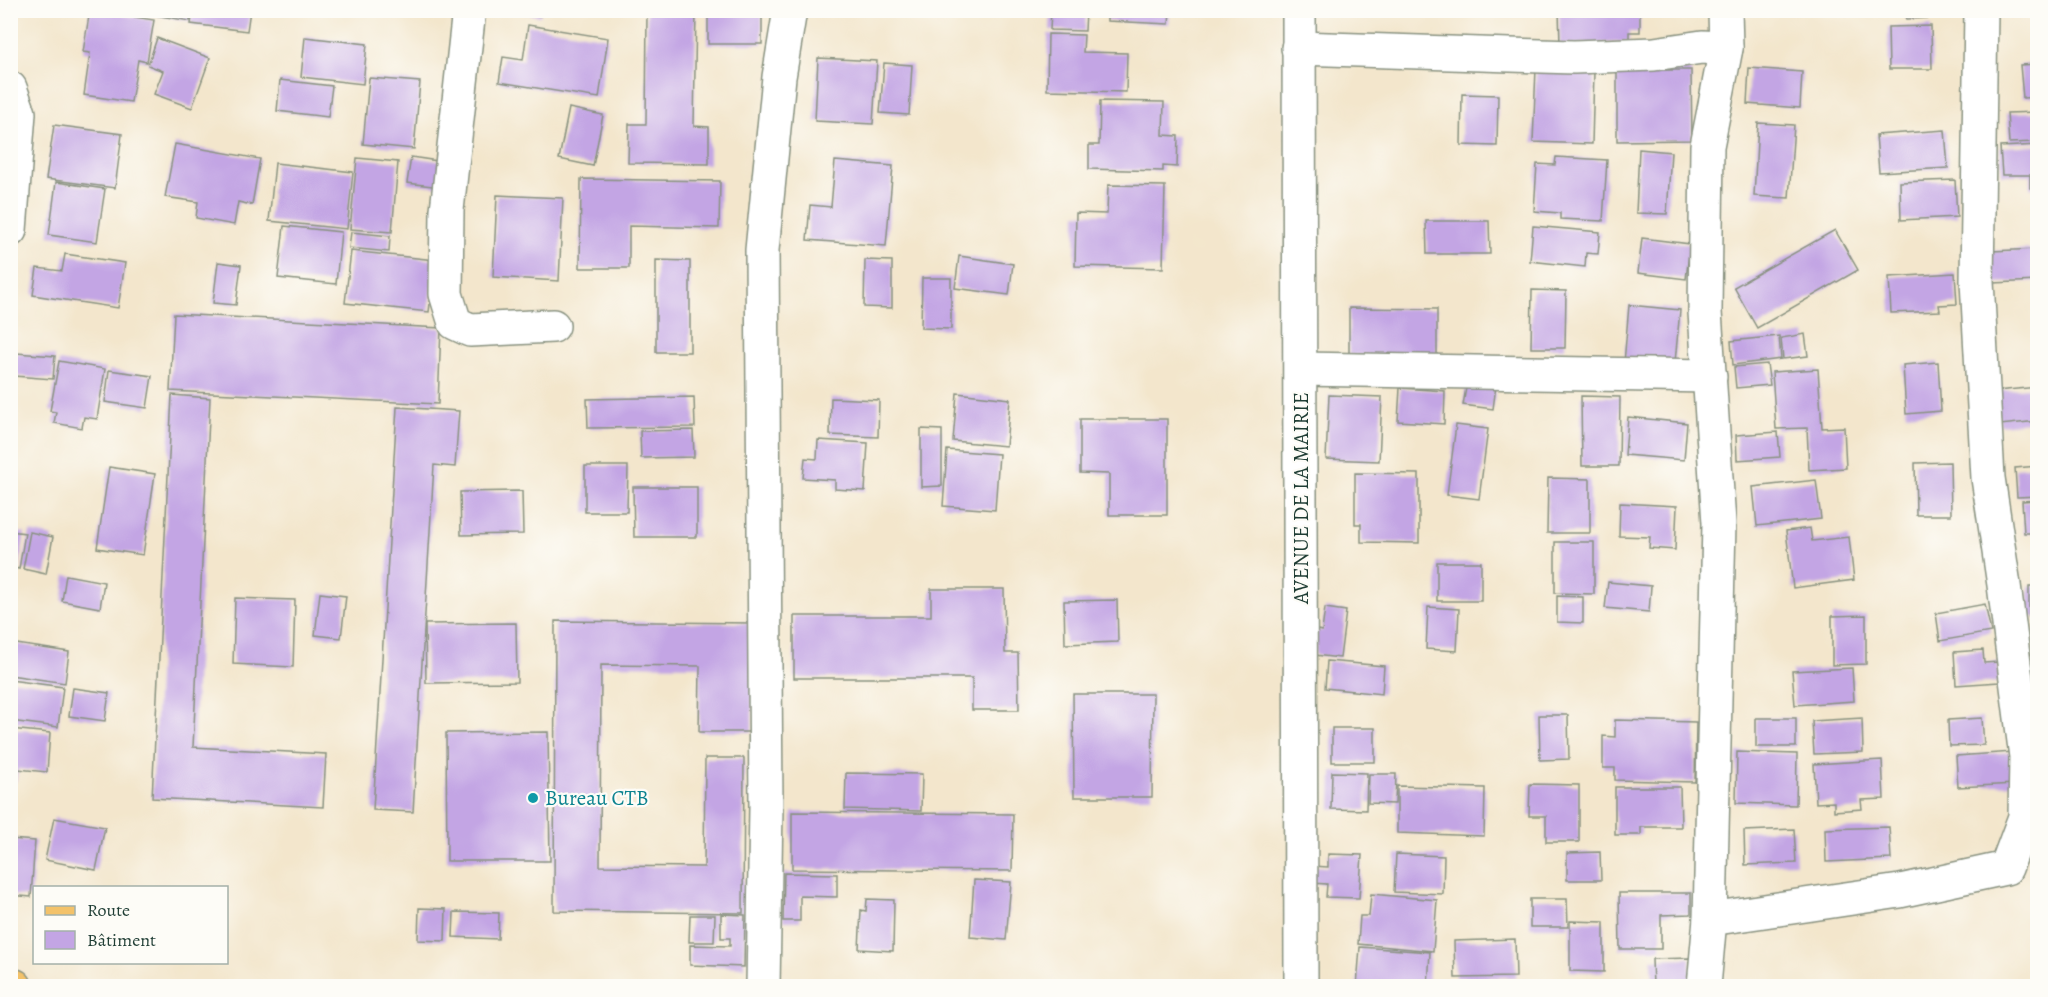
<svg xmlns="http://www.w3.org/2000/svg" width="2048" height="997" font-family="Alegreya,serif">
<rect width="100%" height="100%" fill="#fdfcf7"/>
<filter id="ink" filterUnits="userSpaceOnUse"><feTurbulence type="fractalNoise" baseFrequency=".0167" numOctaves="2"/><feDisplacementMap in="SourceGraphic" scale="12" xChannelSelector="R" yChannelSelector="G"/><feConvolveMatrix kernelMatrix="1 2 1 2 8 2 1 2 1" color-interpolation-filters="sRGB"/></filter>
<filter id="wash" filterUnits="userSpaceOnUse"><feTurbulence type="fractalNoise" baseFrequency=".008" numOctaves="4" result="noise"/><feDisplacementMap in="SourceGraphic" scale="24" xChannelSelector="R" yChannelSelector="G"/><feGaussianBlur stdDeviation="1.35" result="paint"/><feColorMatrix in="noise" values="0 0 0 0 0 0 0 0 0 0 0 0 0 0 0 0 0 1.4 0 .05"/><feComposite in="paint" operator="in"/></filter>
<g filter="url(#wash)">
<rect width="100%" height="100%" fill="#f3e6cc"/>
<g id="blocks">
<g fill="#c3a5e4">
<polygon points="90,10 154,20 147,62 138,60 131,102 84,95 90,53 83,52"/>
<polygon points="134,10 152,10 151,14"/>
<polygon points="155,10 192,10 190,21 155,15"/>
<polygon points="193,10 250,10 247,31 191,24"/>
<polygon points="414,10 453,10 452,15 414,12"/>
<polygon points="505,10 541,10 540,16"/>
<polygon points="647,10 696,10 694,126 709,127 709,164 628,163 629,124 646,124"/>
<rect x="708" y="10" width="54" height="34"/>
<polygon points="1051,10 1086,10 1085,31 1050,30"/>
<polygon points="1107,10 1170,10 1169,24 1107,21"/>
<polygon points="1559,10 1640,10 1640,32 1629,32 1629,42 1560,45"/>
<polygon points="1906,10 1931,10 1932,18 1906,19"/>
<polygon points="528,25 608,38 599,98 499,82 503,57 523,60"/>
<polygon points="1931,26 1932,69 1889,69 1888,27"/>
<polygon points="1048,34 1084,35 1083,52 1127,53 1126,92 1047,90"/>
<polygon points="305,37 367,44 363,84 301,77"/>
<polygon points="157,38 210,58 192,108 154,94 163,71 148,65"/>
<polygon points="818,58 877,61 873,124 815,121"/>
<polygon points="884,63 912,65 909,115 880,113"/>
<polygon points="2038,64 2038,97 2023,98 2020,65"/>
<polygon points="1536,68 1594,71 1592,144 1533,142"/>
<polygon points="1749,68 1802,72 1800,108 1747,104"/>
<polygon points="1617,70 1691,70 1692,140 1617,141"/>
<polygon points="369,78 420,82 414,149 363,144"/>
<polygon points="280,80 332,86 328,117 277,111"/>
<polygon points="1462,94 1498,95 1497,146 1461,145"/>
<polygon points="1100,101 1164,102 1163,135 1178,136 1177,167 1163,166 1163,171 1089,169 1089,145 1099,145"/>
<polygon points="569,108 603,115 593,166 559,159"/>
<polygon points="2038,112 2038,142 2009,143 2007,113"/>
<polygon points="1758,123 1794,125 1789,198 1754,196"/>
<polygon points="54,125 122,134 115,188 46,179"/>
<polygon points="1945,130 1948,168 1879,172 1876,135"/>
<polygon points="175,144 260,159 252,205 238,202 234,225 196,218 198,202 165,197"/>
<polygon points="2038,145 2038,188 2030,188 2030,175 2002,175 2000,147"/>
<polygon points="1639,149 1671,152 1667,214 1636,213"/>
<polygon points="411,157 444,162 441,187 407,183"/>
<polygon points="1556,157 1607,160 1603,221 1560,219 1560,213 1534,211 1537,164 1555,165"/>
<polygon points="357,158 398,162 392,232 350,229"/>
<polygon points="835,161 893,166 886,246 807,240 810,205 831,207"/>
<polygon points="275,163 353,172 347,229 269,221"/>
<polygon points="581,179 720,181 719,228 629,226 629,268 580,268"/>
<polygon points="1955,180 1957,217 1901,220 1900,182"/>
<polygon points="56,182 105,189 97,242 49,235"/>
<polygon points="1108,185 1165,186 1163,268 1075,266 1076,213 1107,214"/>
<polygon points="497,195 563,198 559,281 493,277"/>
<polygon points="1426,221 1489,221 1490,254 1427,254"/>
<polygon points="284,226 341,232 336,284 278,278"/>
<polygon points="1533,226 1600,232 1598,254 1586,253 1585,267 1530,261"/>
<polygon points="1835,230 1858,270 1757,328 1734,287"/>
<polygon points="351,232 390,236 389,252 349,248"/>
<polygon points="1642,238 1690,244 1686,279 1638,273"/>
<polygon points="2038,249 2038,281 1993,283 1991,251"/>
<polygon points="351,251 435,260 429,312 345,303"/>
<polygon points="65,254 125,263 118,308 33,295 37,268 62,271"/>
<polygon points="959,256 1013,264 1009,295 955,288"/>
<polygon points="656,260 690,261 690,352 656,352"/>
<polygon points="865,260 892,261 892,308 864,307"/>
<polygon points="218,262 241,265 236,305 213,303"/>
<polygon points="1955,273 1957,304 1939,305 1940,311 1891,313 1889,277"/>
<polygon points="922,278 951,278 951,329 921,328"/>
<polygon points="1532,290 1566,291 1565,348 1531,348"/>
<polygon points="1629,305 1680,310 1675,362 1624,363"/>
<polygon points="1349,308 1437,309 1437,356 1349,355"/>
<polygon points="174,314 441,328 438,404 170,391"/>
<polygon points="1805,334 1808,356 1783,359 1781,338"/>
<polygon points="1779,336 1781,359 1733,365 1731,341"/>
<polygon points="16,353 55,356 53,379 14,376"/>
<polygon points="59,361 105,369 97,419 84,417 82,428 54,423 56,412 50,411"/>
<polygon points="1938,362 1941,411 1906,414 1903,365"/>
<polygon points="1767,364 1770,385 1736,388 1734,367"/>
<polygon points="1818,369 1822,428 1844,427 1846,468 1809,470 1807,428 1776,429 1772,372"/>
<polygon points="109,370 152,376 147,408 105,402"/>
<polygon points="1467,382 1496,386 1493,409 1463,405"/>
<polygon points="2038,387 2038,421 2000,425 1996,391"/>
<polygon points="1400,388 1445,391 1444,424 1398,421"/>
<polygon points="957,393 1010,399 1006,446 953,441"/>
<polygon points="172,395 210,398 193,747 326,754 323,807 152,798"/>
<polygon points="1329,395 1382,397 1379,461 1326,459"/>
<polygon points="1581,396 1620,397 1619,466 1582,466"/>
<polygon points="694,397 695,427 588,428 587,399"/>
<polygon points="831,398 879,400 878,437 830,435"/>
<polygon points="397,407 459,411 455,467 434,465 413,812 373,810"/>
<polygon points="1628,417 1687,423 1684,460 1625,455"/>
<polygon points="1080,419 1167,419 1167,515 1109,515 1109,474 1080,473"/>
<polygon points="1456,425 1488,429 1479,499 1447,495"/>
<polygon points="921,429 942,430 942,486 921,487"/>
<polygon points="693,430 694,457 641,458 640,431"/>
<polygon points="1778,432 1780,457 1737,460 1736,435"/>
<polygon points="818,440 868,443 865,491 835,489 835,480 803,478 805,458 817,459"/>
<polygon points="947,450 999,454 995,510 943,506"/>
<polygon points="1950,462 1951,515 1916,515 1915,463"/>
<polygon points="585,466 628,466 627,512 585,512"/>
<polygon points="2038,466 2038,496 2017,497 2015,468"/>
<polygon points="109,467 155,474 143,555 97,548"/>
<polygon points="1355,473 1419,474 1419,543 1361,542 1361,524 1355,524"/>
<polygon points="1548,478 1590,479 1590,533 1547,533"/>
<polygon points="1816,480 1821,519 1757,526 1753,487"/>
<polygon points="633,487 697,487 697,537 634,537"/>
<polygon points="522,491 523,534 461,535 460,492"/>
<polygon points="2038,500 2038,533 2024,533 2022,501"/>
<polygon points="1620,503 1677,506 1675,550 1649,548 1650,537 1619,536"/>
<polygon points="1810,528 1812,541 1849,537 1854,580 1793,588 1786,531"/>
<polygon points="10,531 25,533 19,569 10,567"/>
<polygon points="30,532 53,537 46,574 23,569"/>
<polygon points="1555,542 1594,542 1594,594 1555,593"/>
<rect x="1437" y="562" width="44" height="39"/>
<polygon points="66,575 104,582 100,608 62,601"/>
<polygon points="1608,582 1651,586 1649,612 1605,608"/>
<rect x="2029" y="586" width="9" height="31"/>
<polygon points="931,589 1004,589 1005,653 1018,653 1019,710 972,710 972,678 794,678 794,616 931,616"/>
<polygon points="320,593 346,596 341,638 315,635"/>
<polygon points="1557,596 1583,597 1583,623 1557,622"/>
<polygon points="235,598 295,600 293,667 233,664"/>
<polygon points="1117,600 1118,642 1065,644 1064,601"/>
<polygon points="1985,604 1991,632 1940,641 1936,613"/>
<polygon points="1428,607 1459,609 1457,651 1426,649"/>
<polygon points="1325,608 1346,611 1340,658 1315,655 1317,630 1322,631"/>
<polygon points="1866,615 1866,664 1832,665 1832,616"/>
<polygon points="555,621 753,623 752,732 699,732 700,666 601,665 600,866 704,867 705,758 744,758 743,913 554,911"/>
<polygon points="516,623 517,682 426,683 425,624"/>
<polygon points="10,643 69,652 65,683 10,675"/>
<polygon points="1983,650 1984,663 1998,662 1999,682 1956,685 1954,652"/>
<polygon points="1327,661 1384,666 1382,694 1325,688"/>
<polygon points="1852,668 1854,701 1795,705 1792,671"/>
<polygon points="10,680 63,687 58,727 10,721"/>
<polygon points="73,688 109,693 105,721 69,716"/>
<polygon points="1073,694 1153,694 1152,797 1074,797"/>
<polygon points="1539,715 1568,715 1569,759 1540,760"/>
<rect x="1756" y="718" width="40" height="29"/>
<polygon points="1862,718 1863,752 1814,754 1812,721"/>
<polygon points="1982,718 1984,745 1949,746 1948,720"/>
<polygon points="1615,720 1696,722 1695,782 1615,780 1615,768 1603,768 1603,736 1615,737"/>
<rect x="1332" y="728" width="43" height="34"/>
<polygon points="10,729 50,733 47,772 18,769 16,782 10,781"/>
<polygon points="548,732 550,861 447,861 446,733"/>
<polygon points="1737,752 1797,754 1796,805 1736,803"/>
<polygon points="2013,752 2015,784 1958,787 1956,756"/>
<polygon points="1882,760 1884,799 1861,800 1862,809 1834,811 1834,802 1816,803 1814,764"/>
<polygon points="1332,772 1367,773 1366,810 1331,809"/>
<polygon points="846,773 922,774 921,811 845,809"/>
<polygon points="1369,774 1396,774 1395,804 1368,803"/>
<polygon points="1530,784 1579,785 1579,842 1546,842 1546,816 1529,816"/>
<polygon points="1397,786 1485,788 1484,836 1397,833"/>
<polygon points="1615,787 1680,787 1681,827 1641,827 1641,835 1615,835"/>
<polygon points="792,812 1013,814 1012,871 792,869"/>
<polygon points="54,818 105,827 96,870 45,860"/>
<polygon points="1889,827 1891,859 1826,862 1825,829"/>
<polygon points="1794,829 1796,863 1745,865 1744,831"/>
<polygon points="10,839 35,841 31,897 10,895"/>
<polygon points="1600,852 1601,880 1567,880 1567,853"/>
<polygon points="1328,854 1362,855 1359,898 1326,897 1327,884 1311,883 1312,866 1328,867"/>
<polygon points="1396,854 1444,856 1443,894 1394,892"/>
<polygon points="784,873 837,874 837,897 800,896 800,921 783,921"/>
<polygon points="974,880 1011,882 1006,940 970,937"/>
<polygon points="1619,893 1691,893 1691,914 1661,915 1661,949 1620,949"/>
<polygon points="1371,894 1437,900 1433,951 1358,944 1360,916 1369,916"/>
<polygon points="867,899 894,900 893,951 859,949 861,910 866,911"/>
<polygon points="1530,899 1567,899 1568,927 1530,927"/>
<polygon points="419,908 446,909 445,941 418,940"/>
<polygon points="454,912 499,913 498,939 453,937"/>
<polygon points="721,914 745,915 744,967 690,965 690,945 730,946 730,938 721,938"/>
<polygon points="690,915 715,915 714,942 689,942"/>
<polygon points="1570,921 1604,922 1604,972 1570,971"/>
<polygon points="1515,939 1516,977 1455,978 1454,941"/>
<polygon points="1360,947 1430,952 1428,986 1357,986"/>
<polygon points="1690,958 1691,986 1653,986 1652,959"/>
</g>
</g>
</g>
<g filter="url(#ink)">
<use href="#blocks" fill-opacity="0" stroke="#899280" stroke-width="1.5"/>
<g fill="none" stroke-linecap="round" stroke-linejoin="round">
<g stroke="#899280" stroke-width="36">
<g id="minor">
<polyline points="469,10 447,210 446,294 455,323 470,330 553,326"/>
<polyline points="1299,10 1301,986"/>
<polyline points="1298,48 1574,57 1654,54 1702,47 1726,48"/>
<polyline points="10,88 19,113 10,230"/>
<polyline points="1301,369 1710,376"/>
<polyline points="1710,919 1900,891 2006,868 2025,817 2026,757 2004,585 1988,478 1977,281 1981,10"/>
<polyline points="763,986 766,807 762,250 779,77 790,10"/>
<polyline points="1704,986 1710,919 1719,523 1705,312 1707,146 1726,48 1725,10"/>
</g>
</g>
<g stroke="#899280" stroke-width="36">
<polyline id="major" points="10,986 15,986"/>
</g>
<use href="#minor" stroke="#fff" stroke-width="33"/>
<use href="#major" stroke="#f3c26a" stroke-width="33"/>
</g>
</g>
<circle fill="#0f9aa8" stroke="#fdfcf7" stroke-width="2" cx="533" cy="798" r="6"/>
<g text-anchor="middle" stroke-width="4.5" stroke-linejoin="round" paint-order="stroke">
<g font-size="21" fill="#1f3d34" stroke="#fdfcf7">
<text transform="translate(1301 498) rotate(-90)" y="7">AVENUE DE LA MAIRIE</text>
</g>
<g font-size="21" fill="#0d838f" stroke="#fdfcf7" text-anchor="start">
<text x="545" y="805">Bureau CTB</text>
</g>
</g>
<rect width="2048" height="997" fill="none" stroke="#fdfcf7" stroke-width="36"/>
<rect x="33" y="886" width="195" height="78" fill="#fdfcf7" stroke="#a4b0a9" stroke-width="1.5"/>
<rect x="45" y="906" width="30" height="9" fill="#f3c26a" stroke="#a4b0a9" stroke-width="1.5"/>
<text x="87" y="916" font-size="18" fill="#1f3d34">Route</text>
<rect x="45" y="931" width="30" height="18" fill="#c3a5e4" stroke="#a4b0a9" stroke-width="1.5"/>
<text x="87" y="946" font-size="18" fill="#1f3d34">Bâtiment</text>
</svg>
